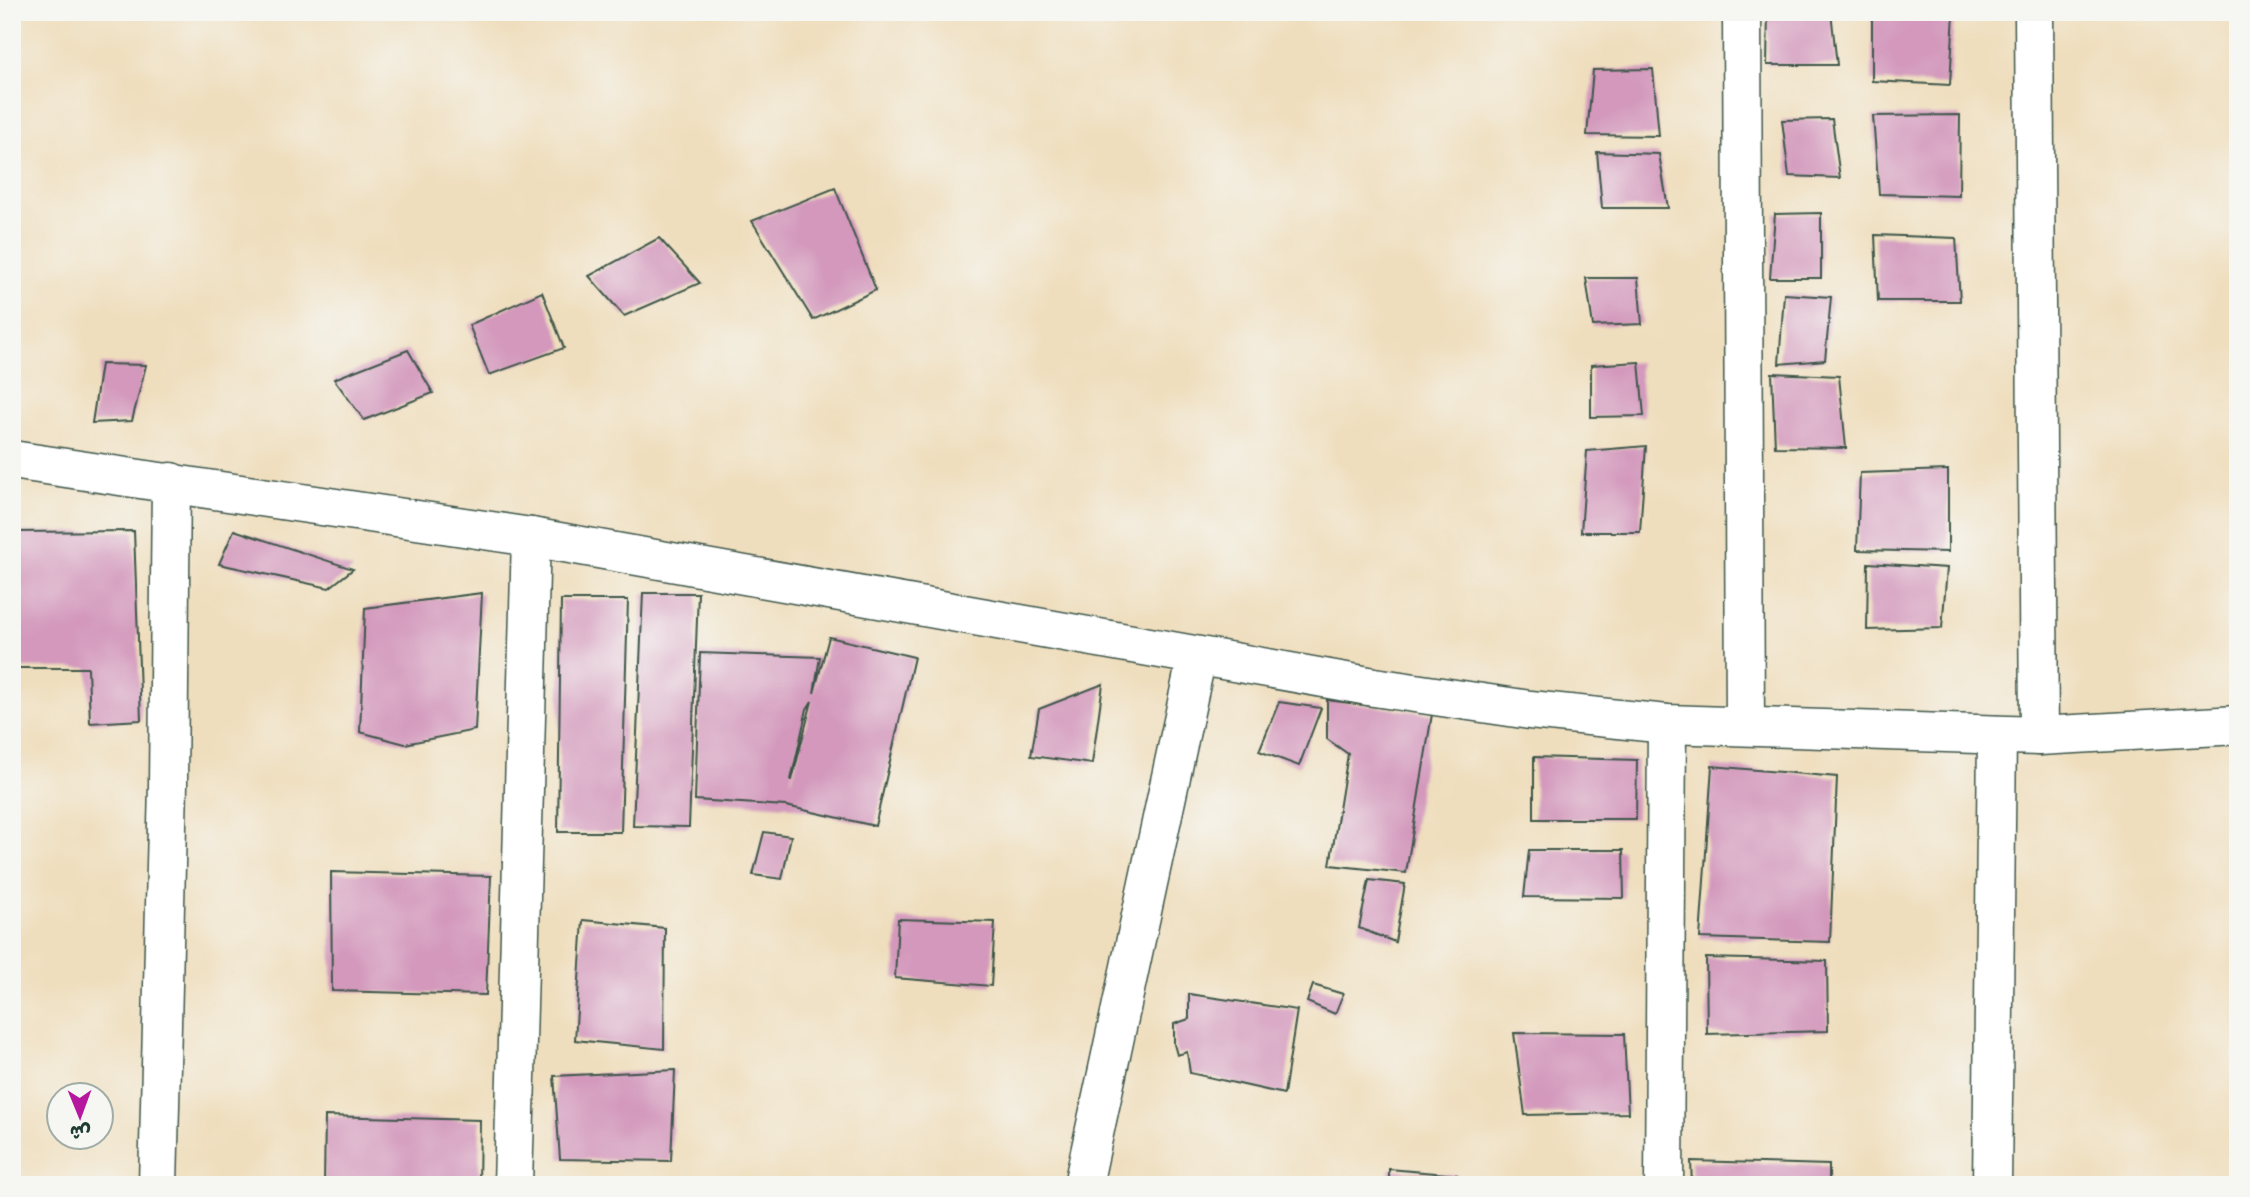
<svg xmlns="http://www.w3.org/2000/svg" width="2250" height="1197" font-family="Sriracha,'Playpen Sans Arabic',sans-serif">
<rect width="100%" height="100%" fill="#f6f6f2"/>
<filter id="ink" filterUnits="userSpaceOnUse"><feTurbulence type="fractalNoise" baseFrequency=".0143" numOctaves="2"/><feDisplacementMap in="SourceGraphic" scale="14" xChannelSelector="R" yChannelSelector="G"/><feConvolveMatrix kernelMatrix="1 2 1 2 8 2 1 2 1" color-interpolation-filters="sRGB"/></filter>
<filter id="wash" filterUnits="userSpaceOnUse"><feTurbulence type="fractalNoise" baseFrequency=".00686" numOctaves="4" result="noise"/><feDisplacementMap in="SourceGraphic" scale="28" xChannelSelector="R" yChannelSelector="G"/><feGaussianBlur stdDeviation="1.57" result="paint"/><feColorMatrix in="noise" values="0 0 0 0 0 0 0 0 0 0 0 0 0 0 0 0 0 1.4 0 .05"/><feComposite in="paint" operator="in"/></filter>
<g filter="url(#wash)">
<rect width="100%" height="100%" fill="#efdebd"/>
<g id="blocks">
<g fill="#d398bc" fill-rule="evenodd">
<polygon points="1596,12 1643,12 1643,17 1596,15"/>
<polygon points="1768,12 1831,12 1837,65 1767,65"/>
<polygon points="1872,12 1954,12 1950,85 1872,81"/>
<polygon points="1653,69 1659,136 1587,135 1593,70"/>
<polygon points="1960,115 1959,196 1879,194 1873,116"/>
<polygon points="1832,119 1840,178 1789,176 1782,120"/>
<polygon points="1597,152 1659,154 1668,208 1602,208"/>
<polygon points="835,188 876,290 813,320 752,221"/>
<polygon points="1821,213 1821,278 1770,278 1775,214"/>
<polygon points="1875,235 1956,238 1960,301 1878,301"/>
<polygon points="659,238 700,283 624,316 589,276"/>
<polygon points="1586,278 1638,278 1642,324 1593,326"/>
<polygon points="542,292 564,348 489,375 469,325"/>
<polygon points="1784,294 1831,297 1825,360 1779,364"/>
<polygon points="408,350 433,393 364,420 334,379"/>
<polygon points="1639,362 1644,416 1591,417 1591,365"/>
<polygon points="101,364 146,365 132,421 92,423"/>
<polygon points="1772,373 1839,376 1846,448 1775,447"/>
<polygon points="1646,446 1640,532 1581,532 1587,451"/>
<polygon points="1948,470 1948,552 1857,550 1860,473"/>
<polygon points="234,530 353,569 329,588 219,564"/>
<polygon points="134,531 141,720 90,723 88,668 17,668 12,532"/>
<polygon points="1868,563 1947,568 1942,628 1867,630"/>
<polygon points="482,593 475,730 405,744 360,732 365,608"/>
<polygon points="643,593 698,593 689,827 633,826"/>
<polygon points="561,600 628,600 621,832 558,832"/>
<path d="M829,637L914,657L875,826L786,806L695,800L700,653L820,657L814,693ZM812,701L792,780H791L807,709Z"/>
<polygon points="1103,684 1092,764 1031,756 1039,709"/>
<polygon points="1327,700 1432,714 1406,873 1330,865 1348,754 1327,739"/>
<polygon points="1279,702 1321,708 1299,766 1259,751"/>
<polygon points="1534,757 1637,760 1636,819 1534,819"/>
<polygon points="1712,766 1837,777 1830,942 1700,938"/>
<polygon points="764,832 791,836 782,879 753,875"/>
<polygon points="1529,850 1623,850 1624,898 1524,897"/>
<polygon points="331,872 491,876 486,995 332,991"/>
<polygon points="1369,880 1405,884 1395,942 1359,928"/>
<polygon points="898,919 995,922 991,986 895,978"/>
<polygon points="583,920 665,928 664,1049 575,1040"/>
<polygon points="1706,958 1827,961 1828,1031 1707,1034"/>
<polygon points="1313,985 1343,994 1335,1014 1307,1002"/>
<polygon points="1189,994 1297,1010 1284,1094 1190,1073 1187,1052 1177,1055 1174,1044 1174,1024 1189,1019"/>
<polygon points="1514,1033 1624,1034 1628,1113 1525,1115"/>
<polygon points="675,1070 671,1161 560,1159 554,1076"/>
<polygon points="325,1116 480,1120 479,1185 324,1185"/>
<polygon points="1691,1161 1829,1165 1829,1185 1692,1185"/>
<polygon points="1389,1169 1457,1175 1456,1185 1389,1185"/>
</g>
</g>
</g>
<g filter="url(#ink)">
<use href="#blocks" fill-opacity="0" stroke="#3e5549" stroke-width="2"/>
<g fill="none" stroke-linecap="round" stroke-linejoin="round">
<g stroke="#3e5549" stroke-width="41">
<g id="minor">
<polyline points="1742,12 1745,726"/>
<polyline points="2034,12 2039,736"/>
<polyline points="158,1185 168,785 171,482"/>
<polyline points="513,1185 531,537"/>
<polyline points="1083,1185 1197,656"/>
<polyline points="1664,1185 1667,724"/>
<polyline points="1992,1185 1997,735"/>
</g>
</g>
<g stroke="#3e5549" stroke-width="41">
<polyline id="tertiary" points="12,460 531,537 1374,687 1530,710 1667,724 2039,736 2238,725"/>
</g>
<use href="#minor" stroke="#fff" stroke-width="38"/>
<use href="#tertiary" stroke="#fff" stroke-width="38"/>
</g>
</g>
<rect width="2250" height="1197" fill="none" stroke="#f6f6f2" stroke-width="42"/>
<g transform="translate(80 1116) rotate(179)"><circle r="33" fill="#f6f6f2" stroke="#a0aca6" stroke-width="2"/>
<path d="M0-5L12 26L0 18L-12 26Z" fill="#b5179e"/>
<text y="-10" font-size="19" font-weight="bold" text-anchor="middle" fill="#1f3d34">ش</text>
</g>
</svg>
